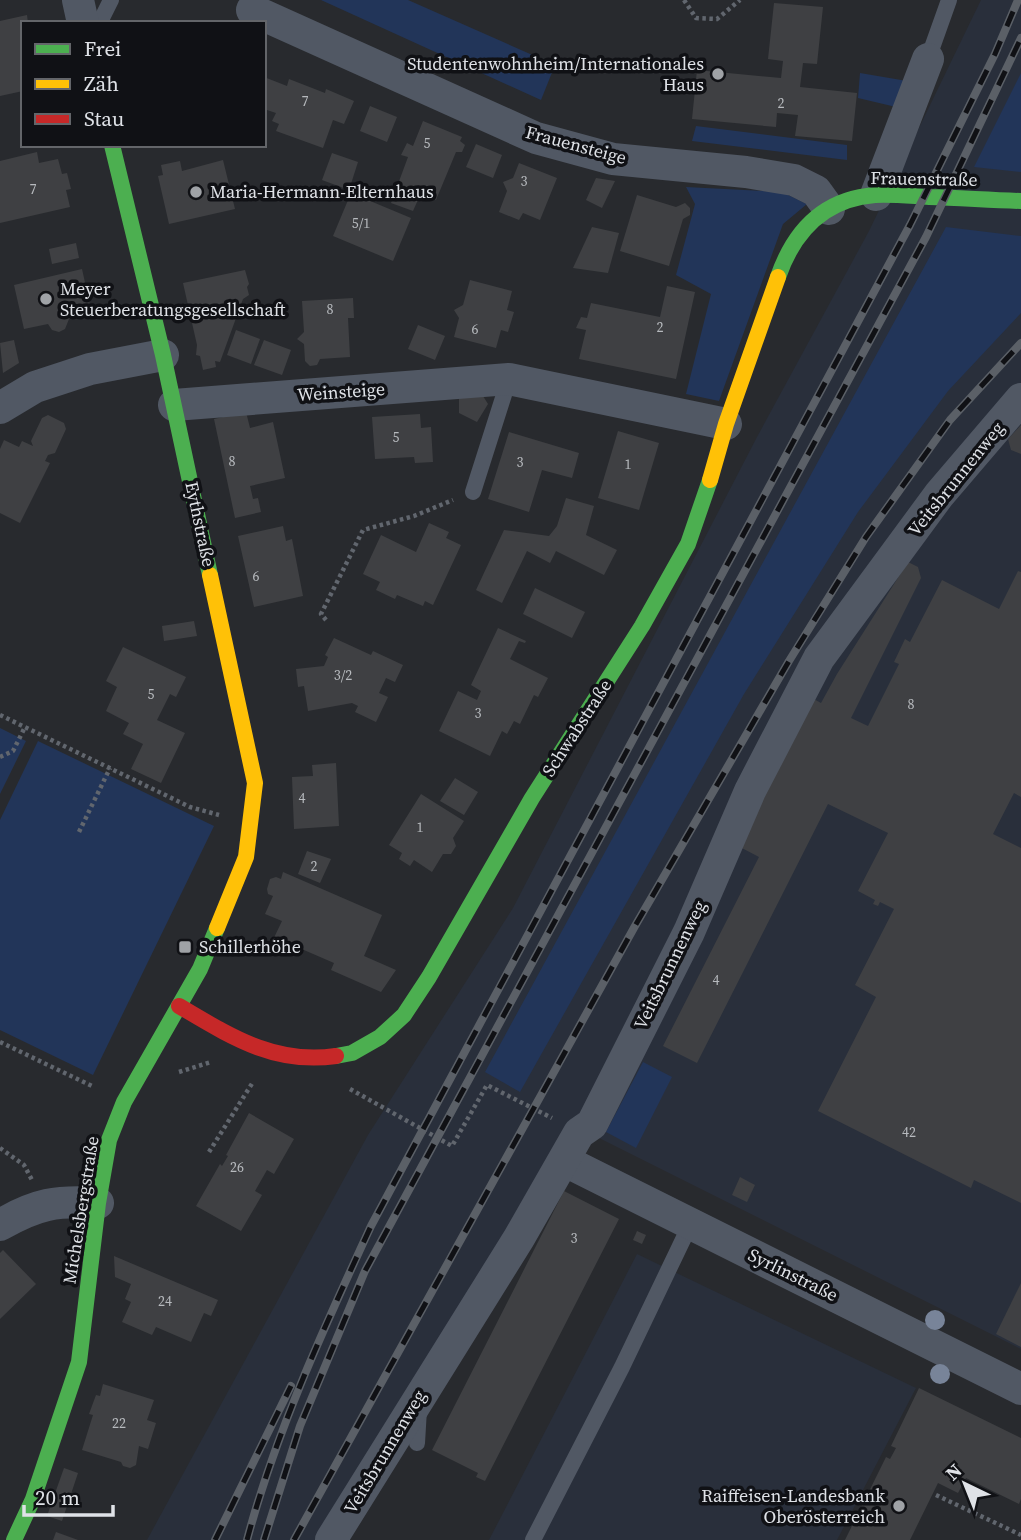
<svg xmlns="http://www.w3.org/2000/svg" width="1021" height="1540" font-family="'Source Serif 4',serif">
<rect width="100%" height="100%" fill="#282a2e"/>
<g fill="#292f3b">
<polygon points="981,0 1021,0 1021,399 819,658 600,1092 331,1540 147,1540 368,1135 513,908 757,437 869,231"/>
<polygon points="1021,418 1021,1349 595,1136 821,682 993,447"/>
<polygon points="637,1254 916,1388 837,1540 489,1540"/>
</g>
<g fill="#223559">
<polygon points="321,0 408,0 555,65 541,100"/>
<polygon points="860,73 907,81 896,107 858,98"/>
<polygon points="1021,73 1021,172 974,167"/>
<polygon points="696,126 847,145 847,160 692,141"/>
<polygon points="686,187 782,192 807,204 783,224 719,401 686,394 711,294 676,275 695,204"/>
<polygon points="946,227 1021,236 1021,313 948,391 858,512 744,694 520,1092 485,1072"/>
<polygon points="0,728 26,741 0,794"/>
<polygon points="38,741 214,826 93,1075 0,1030 0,820"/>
<polygon points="643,1062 672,1077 636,1148 606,1132"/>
</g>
<g fill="#3f4043">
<polygon points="774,3 823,7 817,64 803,63 800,87 857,93 852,141 795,136 798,115 777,113 776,127 692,119 697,70 781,78 783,61 768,59"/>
<polygon points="27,15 28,23 23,23 23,91 0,96 0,21"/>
<polygon points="264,77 287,86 289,79 325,93 326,89 354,101 344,124 333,120 323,148 276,131 279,124 272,121 276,113 264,109"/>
<polygon points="370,106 397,117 387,142 360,131"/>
<polygon points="423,121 462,137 460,141 465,145 462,152 456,152 436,200 421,193 413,211 391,203 408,157 401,155 407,143 413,146"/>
<polygon points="476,144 502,155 493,178 466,167"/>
<polygon points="37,152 39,163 58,159 62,174 67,173 71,189 66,190 70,207 0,223 0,161"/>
<polygon points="332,153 358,162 349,190 322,180"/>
<polygon points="223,160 235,209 169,224 158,176 163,175 161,165 180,161 182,171"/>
<polygon points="519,163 557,178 540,220 523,213 519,220 499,212 507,191 503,182 513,178"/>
<polygon points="596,178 615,181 602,208 586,200"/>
<polygon points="351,193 411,218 393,261 333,236"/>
<polygon points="637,195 676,207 685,203 690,208 690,215 683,219 669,266 620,251"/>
<polygon points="592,227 619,233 608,273 573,268"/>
<polygon points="76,243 79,258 52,264 49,249"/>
<polygon points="82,269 92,314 69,319 65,329 59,332 52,330 48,324 24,329 14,285"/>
<polygon points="245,270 249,284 247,287 249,295 243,299 220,362 215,361 216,367 203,370 200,356 196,355 197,345 183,283"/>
<polygon points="470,280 512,291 507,310 514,312 508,332 501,330 496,348 454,337 459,318 454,310 463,305"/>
<polygon points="667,286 695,292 676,379 579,359 586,330 576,328 581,317 587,318 591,303 660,317"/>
<polygon points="353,298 354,318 348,318 350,357 320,359 317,365 310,366 305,361 304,344 297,339 304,332 302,301"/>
<polygon points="418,325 445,336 435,360 408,349"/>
<polygon points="236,330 260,339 251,364 227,355"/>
<polygon points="14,340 19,363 3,373 0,343"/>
<polygon points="264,340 291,350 282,375 254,365"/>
<polygon points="483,396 488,404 477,422 459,413 459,398"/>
<polygon points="246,412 250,428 273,422 285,478 250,486 253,499 258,498 261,512 235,518 214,419"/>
<polygon points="420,414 421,428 431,427 433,462 415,463 414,457 375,459 372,417"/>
<polygon points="48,415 64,423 66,429 55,453 48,455 45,461 50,463 20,523 0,513 0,449 4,440 19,447 22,441 33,446 31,441 42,418"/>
<polygon points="1021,425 1021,454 1011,450 1008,439"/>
<polygon points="618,431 659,443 639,510 598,498"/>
<polygon points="509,432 579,453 572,478 542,470 529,512 488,499"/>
<polygon points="566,498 594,506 586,535 617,550 604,575 556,551 550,563 527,551 502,603 476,590 504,530 549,536 557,526"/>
<polygon points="429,523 449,532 446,538 461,545 433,605 425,601 423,606 397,595 395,599 376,590 380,582 363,574 381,535 416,552"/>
<polygon points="283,526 286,541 292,539 303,596 254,607 238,536"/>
<polygon points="908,562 918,567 921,578 851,718 868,726 899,664 894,662 905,639 910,642 942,580 999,609 1018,571 1021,572 1021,797 1014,793 993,834 1021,848 1021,1203 974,1180 971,1188 818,1111 876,997 855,985 894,909 880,902 878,906 873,904 875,900 858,891 888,833 828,804 697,1063 663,1046 759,857 738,846 812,698 821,703 837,674"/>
<polygon points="535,588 585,612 572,638 523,614"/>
<polygon points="194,621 197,636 164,641 162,626"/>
<polygon points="498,628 526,641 525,643 519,641 510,659 548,678 538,697 534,695 520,724 514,721 507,734 502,731 490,756 439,731 458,691 477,700 481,691 471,685"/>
<polygon points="334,638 371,655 373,651 403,665 395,682 386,678 379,693 388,697 376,722 355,712 358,706 352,703 308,711 304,686 298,687 296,669 324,666 328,657 325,655"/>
<polygon points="123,647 186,677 176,697 170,694 157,720 185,733 161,783 131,769 143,744 123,734 129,723 106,711 117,687 106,681"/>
<polygon points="336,763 339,826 294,829 292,777 313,776 312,765"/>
<polygon points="455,778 478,792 464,815 440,801"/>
<polygon points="421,794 464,821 453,838 456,846 451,854 443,854 432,872 414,860 410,866 399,859 402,853 389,845"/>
<polygon points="307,851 331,859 320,883 298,874"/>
<polygon points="283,872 382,915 364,956 396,970 381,992 331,970 334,963 297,947 293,954 271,944 282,921 265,914 273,896 268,894 267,889 270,879 276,877 281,879"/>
<polygon points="249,1113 294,1139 274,1174 267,1170 255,1191 262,1195 241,1231 196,1206 220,1164 222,1166 228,1156 226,1155"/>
<polygon points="740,1177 755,1185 747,1202 732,1195"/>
<polygon points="564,1191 619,1219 485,1481 476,1477 478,1473 432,1450"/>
<polygon points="637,1231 646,1235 642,1244 633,1240"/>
<polygon points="3,1250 36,1284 0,1319 0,1253"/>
<polygon points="114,1256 218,1300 211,1316 204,1313 191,1342 156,1327 152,1335 122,1322 131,1302 125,1299 131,1284 115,1277"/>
<polygon points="1021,1283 1021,1347 996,1334"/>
<polygon points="103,1384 154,1400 147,1420 156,1423 148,1449 139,1446 136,1465 130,1468 123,1466 121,1462 82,1450 93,1415 89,1414 96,1395 100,1396"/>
<polygon points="919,1388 1021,1438 1021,1499 1019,1504 966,1478 958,1493 938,1483 910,1540 845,1540 886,1457 890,1459 896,1448 891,1446"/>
<polygon points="64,1468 78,1473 62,1521 47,1516"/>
<polygon points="56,1532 78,1540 53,1540"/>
</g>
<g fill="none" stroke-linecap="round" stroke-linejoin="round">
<g stroke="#61666e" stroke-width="4.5" stroke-dasharray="3.5 3.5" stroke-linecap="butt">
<polyline points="684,0 696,18 717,19 740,0"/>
<polyline points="326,620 321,614 363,530 414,516 453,500"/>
<polyline points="0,715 190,807 219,815"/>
<polyline points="0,757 13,751 25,727"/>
<polyline points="79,832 110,768"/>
<polyline points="0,1042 94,1087"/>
<polyline points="179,1072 211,1062"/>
<polyline points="350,1089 452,1146 487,1085 552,1118"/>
<polyline points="0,1148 24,1165 32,1180"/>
<polyline points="209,1152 253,1082"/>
<polyline points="936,1495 1021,1535"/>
</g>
<g stroke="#515864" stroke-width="16">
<polyline points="97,23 101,20 111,0"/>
<polyline points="928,59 949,0"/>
<polyline points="473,492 509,379"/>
<polyline points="417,1443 419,1409"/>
<polyline points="533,1540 622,1367 690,1225"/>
</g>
<g stroke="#515864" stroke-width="32">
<polyline points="78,0 83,23"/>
<polyline points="252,10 536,138 613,159 746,172 794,180 816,191 829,209"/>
<polyline points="876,195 928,59"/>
<polyline points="174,405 509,379 726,424"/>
<polyline points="0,408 35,387 90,369 163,355"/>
<polyline points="565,1161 1021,1389"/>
<path d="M0,1225C36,1204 57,1200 98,1203"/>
<polyline points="331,1540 519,1238 579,1133 592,1124 689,932 750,791 819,658 939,495 1021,399"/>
</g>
<g stroke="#4caf50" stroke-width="16">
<polyline points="112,145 163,355 210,575"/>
<path d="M778,277C794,231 824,199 875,195C892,194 911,196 929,197C960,198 990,200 1021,201"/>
<polyline points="336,1056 352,1053 380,1037 404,1015 429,977 532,798 642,626 688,544 710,480"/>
<polyline points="14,1540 33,1499 79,1362 98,1203 109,1140 124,1102 200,969 217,928"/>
</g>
<g stroke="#ffc107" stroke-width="16">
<polyline points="710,480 726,424 778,277"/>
<polyline points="210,575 255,783 246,857 217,928"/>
</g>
<path stroke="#c62828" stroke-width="16" d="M179,1006C230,1036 274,1065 336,1056"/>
<g stroke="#5b6067" stroke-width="8">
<g id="rail">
<polyline points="215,1540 291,1386"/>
<path d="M247,1540C276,1431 324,1328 371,1226L910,225L995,54L1018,0"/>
<polyline points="264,1540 300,1426 365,1271 926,237 1021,38"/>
<polyline points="294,1540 635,926 789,661 866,537 950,420 1021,343"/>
</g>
</g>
<use href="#rail" stroke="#101115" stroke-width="5" stroke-dasharray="16" stroke-linecap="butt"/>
</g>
<g fill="#788499">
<circle cx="935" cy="1320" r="10"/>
<circle cx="940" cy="1374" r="10"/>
</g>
<g fill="#9fa2a6" stroke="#101115" stroke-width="2.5">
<circle cx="718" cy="74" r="7"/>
<circle cx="196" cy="192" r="7"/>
<circle cx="46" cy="299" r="7"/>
<rect x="178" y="940" width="14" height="14" rx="3.5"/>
<circle cx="899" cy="1506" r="7"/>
</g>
<g text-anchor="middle" stroke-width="7" stroke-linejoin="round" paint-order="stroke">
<g font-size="14" fill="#b7babe">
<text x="305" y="106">7</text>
<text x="781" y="108">2</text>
<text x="427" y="148">5</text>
<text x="524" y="186">3</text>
<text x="33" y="194">7</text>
<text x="361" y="228">5/1</text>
<text x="330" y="314">8</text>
<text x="660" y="332">2</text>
<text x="475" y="334">6</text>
<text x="396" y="442">5</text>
<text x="232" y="466">8</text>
<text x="520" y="467">3</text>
<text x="628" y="469">1</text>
<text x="256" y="581">6</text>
<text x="343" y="680">3/2</text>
<text x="151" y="699">5</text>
<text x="911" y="709">8</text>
<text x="478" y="718">3</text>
<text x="302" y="803">4</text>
<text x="420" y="832">1</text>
<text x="314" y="871">2</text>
<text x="716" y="985">4</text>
<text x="909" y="1137">42</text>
<text x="237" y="1172">26</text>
<text x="574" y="1243">3</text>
<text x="165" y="1306">24</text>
<text x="119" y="1428">22</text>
</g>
<g font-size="18" fill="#dfe2e7" stroke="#101115" text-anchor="start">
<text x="704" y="70" text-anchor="end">Studentenwohnheim/Internationales<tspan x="704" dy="21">Haus</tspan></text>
<text x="210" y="198">Maria-Hermann-Elternhaus</text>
<text x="60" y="295">Meyer<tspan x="60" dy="21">Steuerberatungsgesellschaft</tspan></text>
<text x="199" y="953">Schillerhöhe</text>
<text x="885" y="1502" text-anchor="end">Raiffeisen-Landesbank<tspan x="885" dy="21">Oberösterreich</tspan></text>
</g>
<g font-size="18" fill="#dfe2e7" stroke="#101115">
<text transform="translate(576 145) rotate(15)" y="6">Frauensteige</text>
<text transform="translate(924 179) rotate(1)" y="6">Frauenstraße</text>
<text transform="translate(341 392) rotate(-4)" y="6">Weinsteige</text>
<text transform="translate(956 479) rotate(-51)" y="6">Veitsbrunnenweg</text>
<text transform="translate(200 524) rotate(78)" y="6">Eythstraße</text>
<text transform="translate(577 728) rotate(-57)" y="6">Schwabstraße</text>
<text transform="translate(670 965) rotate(-64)" y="6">Veitsbrunnenweg</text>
<text transform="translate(81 1210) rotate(-81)" y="6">Michelsbergstraße</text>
<text transform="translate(793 1275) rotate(26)" y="6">Syrlinstraße</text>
<text transform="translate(385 1452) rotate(-59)" y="6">Veitsbrunnenweg</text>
</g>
</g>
<rect x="21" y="21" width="245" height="126" fill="#101115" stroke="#636569" stroke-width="2"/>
<rect x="35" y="44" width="35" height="10" fill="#4caf50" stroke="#636569" stroke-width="2"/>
<text x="84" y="56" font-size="21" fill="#dfe2e7">Frei</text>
<rect x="35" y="79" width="35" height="10" fill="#ffc107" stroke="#636569" stroke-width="2"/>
<text x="84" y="91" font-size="21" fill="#dfe2e7">Zäh</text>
<rect x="35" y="114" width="35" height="10" fill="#c62828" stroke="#636569" stroke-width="2"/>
<text x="84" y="126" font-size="21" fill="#dfe2e7">Stau</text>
<g transform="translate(965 1484) rotate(317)" stroke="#101115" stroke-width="5" paint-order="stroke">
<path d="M0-5L12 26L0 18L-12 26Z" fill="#dfe2e7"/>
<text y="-10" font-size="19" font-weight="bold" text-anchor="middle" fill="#dfe2e7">N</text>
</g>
<path d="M24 1505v10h89v-10" fill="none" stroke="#dfe2e7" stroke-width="3.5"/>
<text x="35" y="1505" font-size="21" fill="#dfe2e7" stroke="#101115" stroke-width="5" paint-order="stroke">20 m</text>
</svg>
